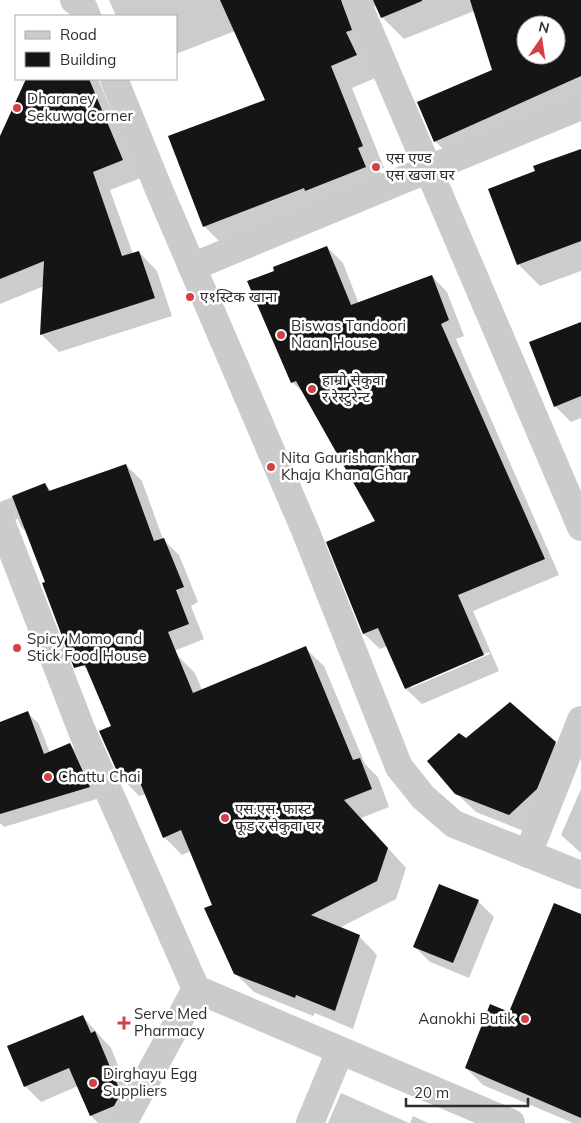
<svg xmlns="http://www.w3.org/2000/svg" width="581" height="1123" font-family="Mulish,'Noto Sans Devanagari',sans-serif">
<rect width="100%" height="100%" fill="#fff"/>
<g fill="#0003" fill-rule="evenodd">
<path d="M109,0H581V106L457,163L435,141L494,71L474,11L404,39L382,17L377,6L372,7L378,77L352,88L384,168L379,169L387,189L226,248L204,226L267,101L235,31L176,54V16H116ZM526,25H556V55H526Z"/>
<polygon points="28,79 98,79 141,178 110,190 133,254 139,252 157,271 172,316 59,352 41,334 44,286 0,304 0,139"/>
<polygon points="581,150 581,271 540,286 518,264 536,172"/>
<path d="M327,247L343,263L359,304L432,276L447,292L464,336L456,339L559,575L473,611L499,671L422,704L406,689L387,646L380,649L364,634L328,542L377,522L305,394L292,382L276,272ZM489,652L490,654L411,688V685Z"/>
<polygon points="581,323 581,418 571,422 555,406"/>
<polygon points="126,465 142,481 163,539 179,555 198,602 191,606 204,639 174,651 85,668 70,652 28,533 21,527 18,519 10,520 0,532 0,502 45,484 52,492"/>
<polygon points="305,648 324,666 365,764 378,777 389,807 361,818 406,868 396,899 339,928 359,936 377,955 353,1029 315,1013 313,1016 254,992 235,973 213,906 191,851 182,855 164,837 146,794 139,796 121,777 113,727 176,654 195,673 202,690"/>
<polygon points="27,712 39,724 50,753 70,744 81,756 100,798 4,827 0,823 0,723"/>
<polygon points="466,740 555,743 574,762 529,833 476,812 456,793"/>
<polygon points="581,789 581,853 561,835"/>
<polygon points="478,901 494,917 469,978 430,962 415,947"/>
<polygon points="581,915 581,1123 573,1123 483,1085 466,1068 510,1013"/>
<polygon points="83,1017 111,1048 136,1110 127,1123 98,1123 91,1116 78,1086 41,1102 25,1086"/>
<polygon points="341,1093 409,1123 328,1123"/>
<polygon points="413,1116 428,1123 410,1123"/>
</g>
<g fill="#151515" fill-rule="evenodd">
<polygon points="220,0 341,0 352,30 346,32 357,55 331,66 363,146 358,148 366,167 305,191 304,188 203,227 168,136 265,100"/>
<polygon points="373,0 422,0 422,1 381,18"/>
<path d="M470,0H581V76L434,142L417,102L492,70ZM526,25H556V55H526Z"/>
<polygon points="26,79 89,79 123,160 93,172 122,256 139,251 155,298 40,335 44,261 0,279 0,136"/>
<polygon points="581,149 581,241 517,265 488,189 535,171 533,166"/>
<polygon points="327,246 351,305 432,275 449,320 441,324 545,559 458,595 484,655 405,689 378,628 363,634 326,542 375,521 296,381 291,383 247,281 274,271 273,267"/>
<polygon points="581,322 581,396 554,407 529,342"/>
<polygon points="126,464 154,541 164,538 184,587 176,590 189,624 168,632 193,693 306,646 353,760 360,758 372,789 344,800 388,848 377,881 311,915 360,935 335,1011 296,995 295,998 234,974 204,908 212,905 181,830 163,838 136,773 120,778 99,731 111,726 85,665 74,668 42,583 45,582 12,496 45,483 49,491"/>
<polygon points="510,702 556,742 537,789 509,815 455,794 427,761 459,733 466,738"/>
<polygon points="28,711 44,754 70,743 90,787 0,814 0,722"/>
<polygon points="439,884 479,900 453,963 413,947"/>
<polygon points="554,903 581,914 581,1118 465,1068 490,1004 509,1012"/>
<polygon points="83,1015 91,1033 95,1031 121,1093 114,1106 90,1116 69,1068 24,1087 7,1046"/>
</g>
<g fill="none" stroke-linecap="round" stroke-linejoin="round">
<g stroke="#cbcbcb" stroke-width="28">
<polyline points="74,0 83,7 87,16"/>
<polyline points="356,0 581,527"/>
<polyline points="114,79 160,192 305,530 399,767 423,797 454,824 581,875"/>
<polyline points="192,267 581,106"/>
<polyline points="0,519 82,731 196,989 511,1123"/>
<polyline points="528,854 581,720"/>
<polyline points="123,1123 196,989"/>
<polyline points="310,1123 340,1051"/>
</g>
</g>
<g fill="#d34147" stroke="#fff" stroke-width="2">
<circle cx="17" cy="108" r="5"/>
<circle cx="376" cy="167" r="5"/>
<circle cx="190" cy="297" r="5"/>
<circle cx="281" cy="335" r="5"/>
<circle cx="312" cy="389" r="5"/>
<circle cx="271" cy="467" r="5"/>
<circle cx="17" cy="648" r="5"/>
<circle cx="48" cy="777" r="5"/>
<circle cx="225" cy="818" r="5"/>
<circle cx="525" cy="1019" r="5"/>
<path d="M121.5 1015.5h5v5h5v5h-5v5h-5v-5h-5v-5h5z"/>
<circle cx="93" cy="1083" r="5"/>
</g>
<g text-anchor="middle" stroke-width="5" stroke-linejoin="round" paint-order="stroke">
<g font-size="15" fill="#2e2e2e" stroke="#fff" text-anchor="start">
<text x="27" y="104">Dharaney<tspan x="27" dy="17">Sekuwa Corner</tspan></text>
<text x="386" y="163">एस एण्ड<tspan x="386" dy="17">एस खजा घर</tspan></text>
<text x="200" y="302">ए१स्टिक खाना</text>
<text x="291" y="331">Biswas Tandoori<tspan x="291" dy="17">Naan House</tspan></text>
<text x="322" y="385">हाम्रो सेकुवा<tspan x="322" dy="17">र रेस्टुरेन्ट</tspan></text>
<text x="281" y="463">Nita Gaurishankhar<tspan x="281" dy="17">Khaja Khana Ghar</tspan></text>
<text x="27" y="644">Spicy Momo and<tspan x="27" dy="17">Stick Food House</tspan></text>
<text x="58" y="782">Chattu Chai</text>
<text x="235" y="814">एस.एस. फास्ट<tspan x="235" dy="17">फूड र सेकुवा घर</tspan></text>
<text x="134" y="1019">Serve Med<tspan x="134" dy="17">Pharmacy</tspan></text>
<text x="515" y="1024" text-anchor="end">Aanokhi Butik</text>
<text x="103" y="1079">Dirghayu Egg<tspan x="103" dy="17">Suppliers</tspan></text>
</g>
</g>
<rect x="15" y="15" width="162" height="65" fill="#ffffff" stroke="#ababab"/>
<rect x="25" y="31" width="25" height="8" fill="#cbcbcb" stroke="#ababab"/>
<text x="60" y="40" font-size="15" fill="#2e2e2e">Road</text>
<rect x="25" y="52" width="25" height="15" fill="#151515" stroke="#ababab"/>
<text x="60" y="65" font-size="15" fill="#2e2e2e">Building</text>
<g transform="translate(541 40) rotate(13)"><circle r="24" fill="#ffffff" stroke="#ababab"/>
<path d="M0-4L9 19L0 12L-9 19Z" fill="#d34147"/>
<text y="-8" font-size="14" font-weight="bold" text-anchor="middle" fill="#2e2e2e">N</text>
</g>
<path d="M406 1098v8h122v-8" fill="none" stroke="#2e2e2e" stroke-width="2.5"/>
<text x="414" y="1098" font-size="15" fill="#2e2e2e" stroke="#ffffff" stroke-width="4" paint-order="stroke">20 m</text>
</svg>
